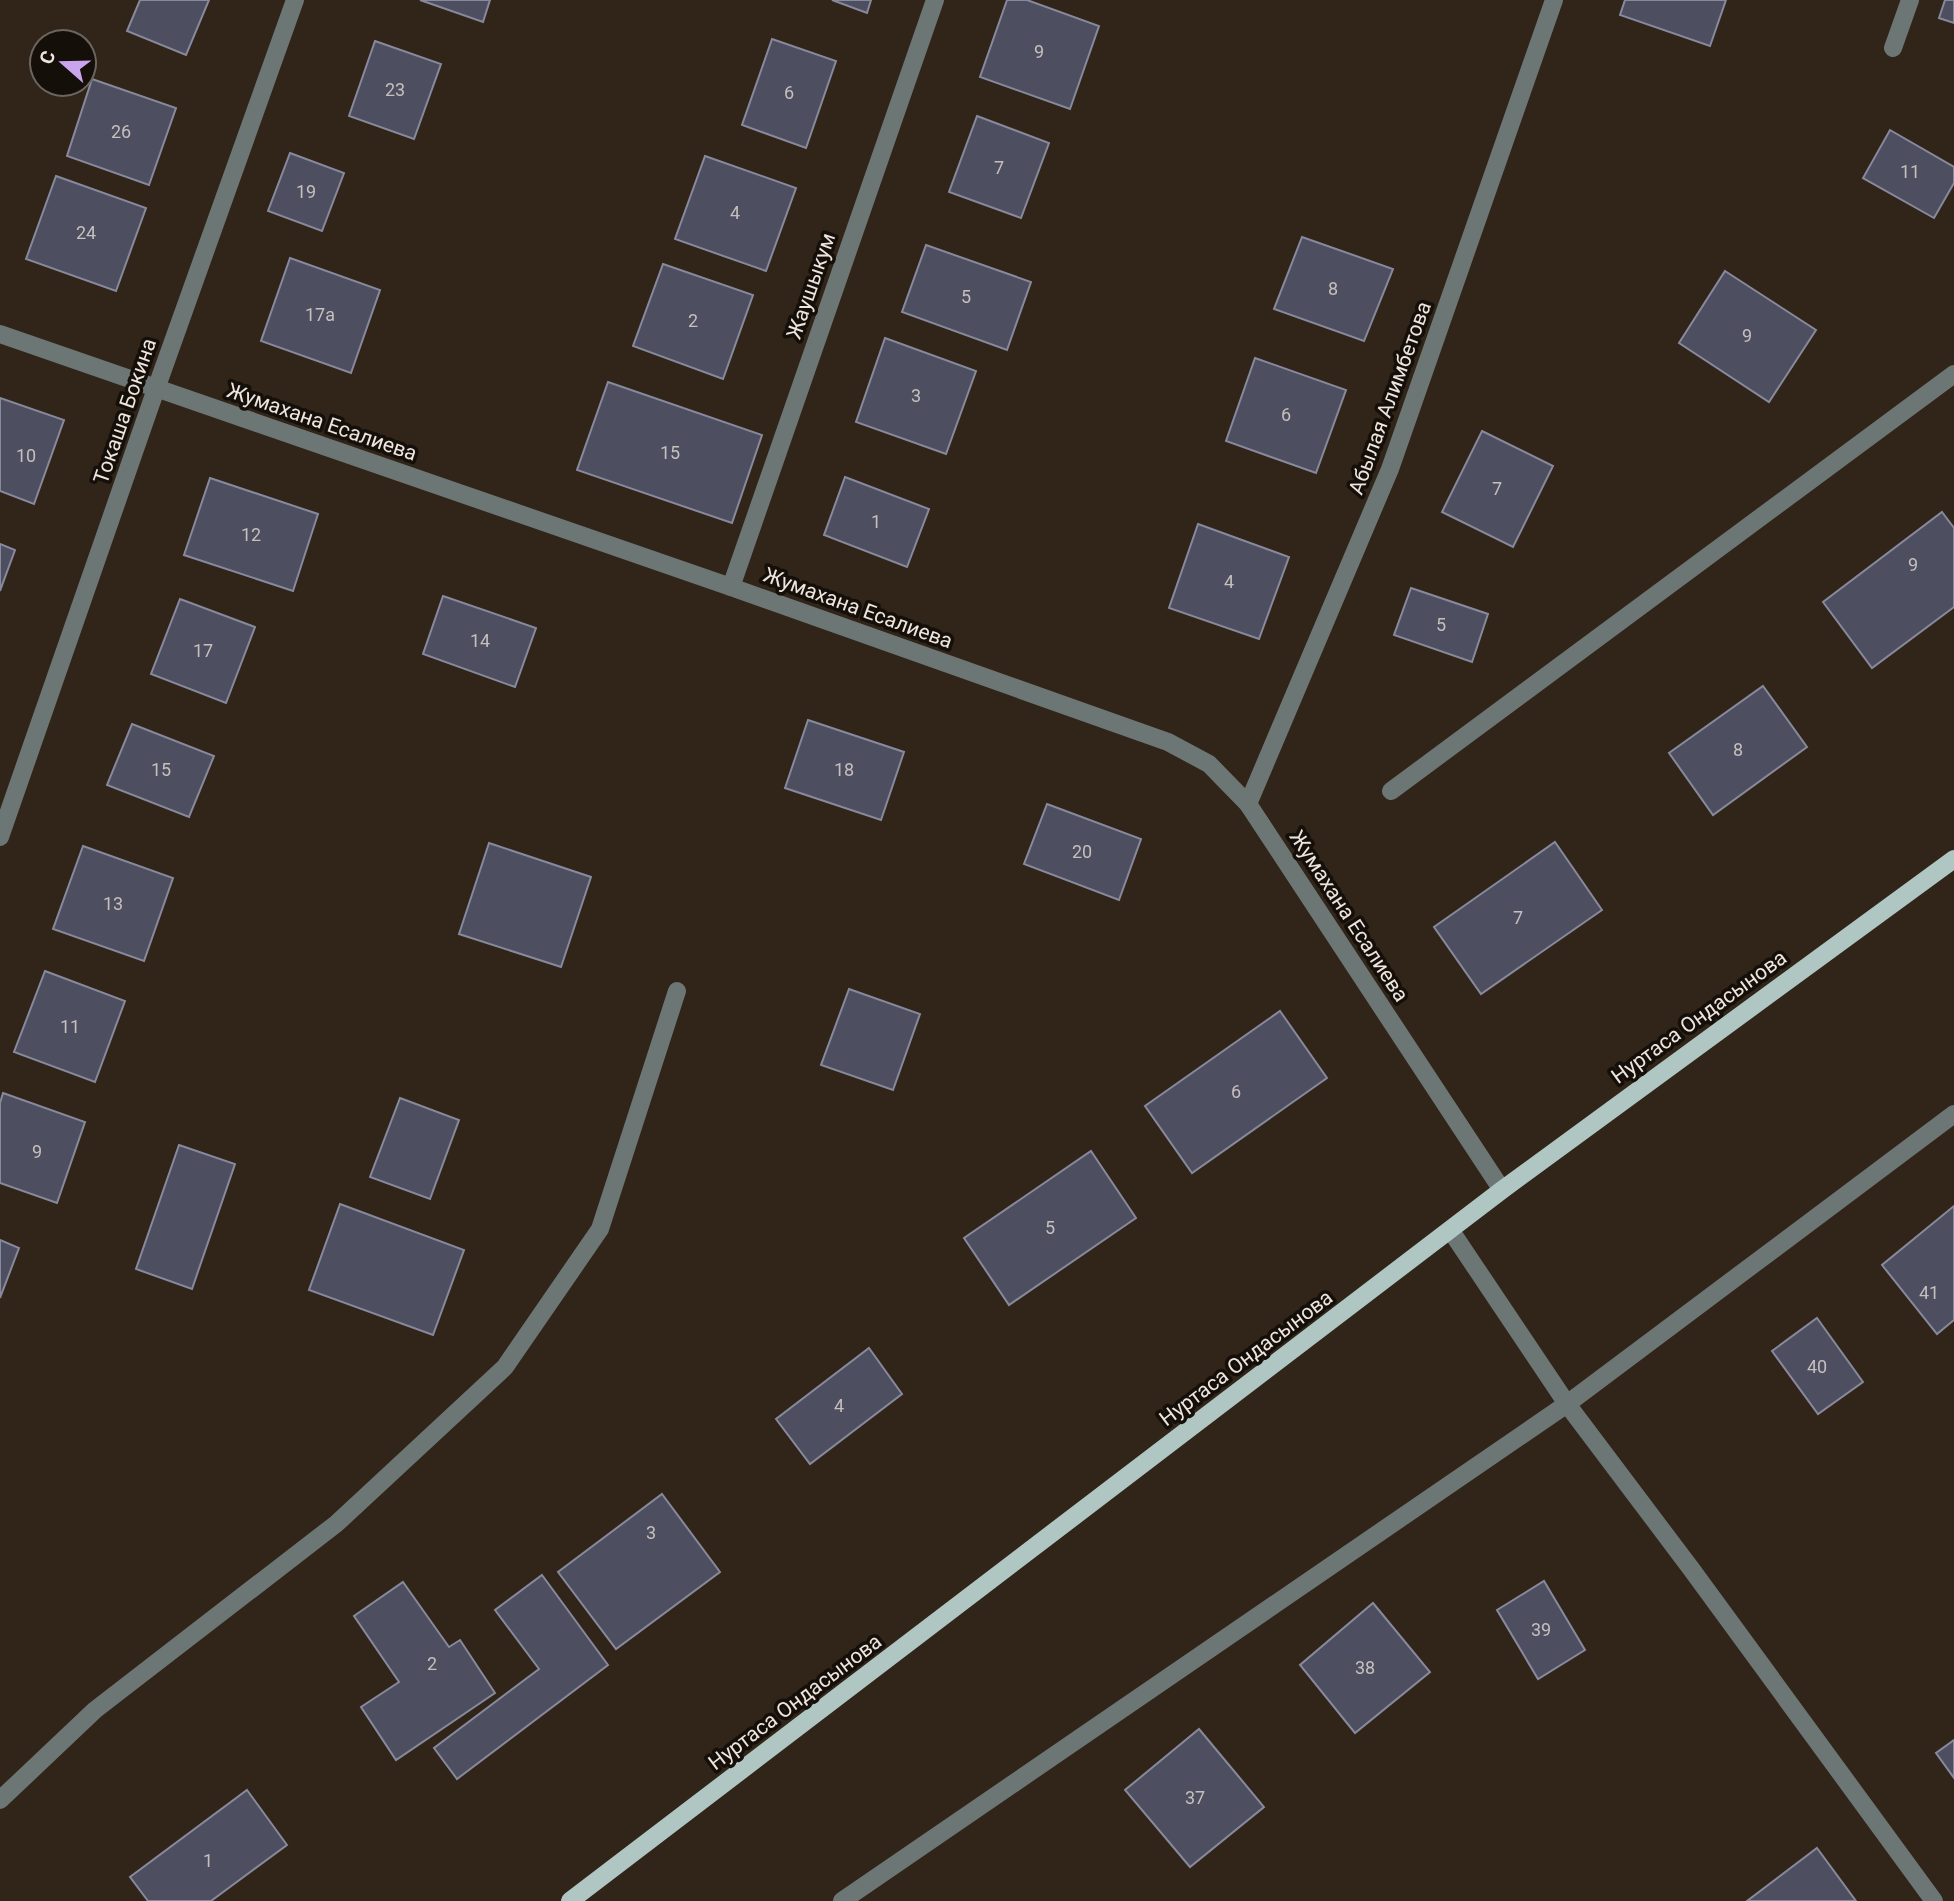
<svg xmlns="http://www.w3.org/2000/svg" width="1954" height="1901" font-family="Roboto,sans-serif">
<rect width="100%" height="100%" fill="#312418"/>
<g fill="#4d4e5f" stroke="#87899c" stroke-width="2">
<polygon points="140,0 209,0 186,55 127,31"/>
<polygon points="420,0 490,0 483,22"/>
<polygon points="832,0 871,0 867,13"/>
<polygon points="1007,0 1027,0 1099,26 1070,109 980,77"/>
<polygon points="1625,0 1726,0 1710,46 1620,15"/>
<polygon points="1945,0 1954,0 1954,23 1939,18"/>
<polygon points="772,39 836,61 806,148 742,125"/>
<polygon points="375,41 441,64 414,139 349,116"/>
<polygon points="92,79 176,108 149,185 67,156"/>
<polygon points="977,116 1049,143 1021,218 949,192"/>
<polygon points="1890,130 1954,167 1954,183 1934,218 1863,178"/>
<polygon points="290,153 344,173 322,231 268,211"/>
<polygon points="705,156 796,188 766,271 675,239"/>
<polygon points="56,176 146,208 116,291 26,259"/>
<polygon points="1302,237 1393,269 1364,341 1274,309"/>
<polygon points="926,245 1031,282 1007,350 902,312"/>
<polygon points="290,258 380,290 351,373 261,341"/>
<polygon points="663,264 753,295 723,379 633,346"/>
<polygon points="1725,271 1816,330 1769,402 1679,343"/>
<polygon points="885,338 976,371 946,454 856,422"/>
<polygon points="1255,358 1346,390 1316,473 1226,441"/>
<polygon points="608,382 762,435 732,523 577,470"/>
<polygon points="0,398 64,420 34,504 0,491"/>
<polygon points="1482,431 1553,466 1513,547 1442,512"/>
<polygon points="845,477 929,509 907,567 824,535"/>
<polygon points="210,478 318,514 293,591 184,555"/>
<polygon points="1942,512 1954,528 1954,607 1872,668 1823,602"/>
<polygon points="1198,524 1289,557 1259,639 1169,608"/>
<polygon points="0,544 15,550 0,591"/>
<polygon points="1411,588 1488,614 1472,662 1394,635"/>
<polygon points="443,596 536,628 515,687 423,654"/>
<polygon points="180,599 255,627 226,703 151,674"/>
<polygon points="1763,686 1807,747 1713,815 1669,753"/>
<polygon points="808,720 904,752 881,820 785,788"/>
<polygon points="132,724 214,756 189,817 107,785"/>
<polygon points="1047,804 1141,839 1119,900 1024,864"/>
<polygon points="1555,842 1602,910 1481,994 1434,927"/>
<polygon points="489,843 591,877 561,967 459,934"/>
<polygon points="83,846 173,878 144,961 53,929"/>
<polygon points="45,971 125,1001 95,1082 14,1052"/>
<polygon points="849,989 920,1014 893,1090 821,1065"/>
<polygon points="1280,1011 1327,1078 1192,1173 1145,1106"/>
<polygon points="3,1093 85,1122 57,1203 0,1183 0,1103"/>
<polygon points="400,1098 459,1120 430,1199 370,1177"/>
<polygon points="179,1145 235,1164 192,1289 136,1269"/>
<polygon points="1091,1151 1136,1218 1009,1305 964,1238"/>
<polygon points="340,1204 464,1250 433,1335 309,1290"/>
<polygon points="1954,1206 1954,1320 1937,1334 1882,1265"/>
<polygon points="0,1240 19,1248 0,1298"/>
<polygon points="1817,1318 1863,1382 1818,1414 1772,1351"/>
<polygon points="869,1348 902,1394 810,1464 776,1419"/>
<polygon points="662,1494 720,1572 616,1649 558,1572"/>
<polygon points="542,1575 608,1665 457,1779 434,1748 539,1669 495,1610"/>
<polygon points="1544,1581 1585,1650 1538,1679 1497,1610"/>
<polygon points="403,1582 449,1647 460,1640 495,1693 396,1760 361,1707 399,1682 354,1616"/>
<polygon points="1373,1603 1430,1672 1355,1733 1300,1665"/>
<polygon points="1199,1729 1264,1807 1190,1867 1125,1790"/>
<polygon points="1954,1740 1954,1778 1936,1753"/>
<polygon points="247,1790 287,1845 211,1901 148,1901 130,1877"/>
<polygon points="1817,1848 1856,1901 1747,1901"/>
</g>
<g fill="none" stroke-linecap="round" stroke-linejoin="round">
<g stroke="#6c7674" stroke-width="18">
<polyline points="1893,48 1910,0"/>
<polyline points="0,334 731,587 1168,742 1209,764 1248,804 1502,1190"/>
<polyline points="731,587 935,0"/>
<polyline points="1391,791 1954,374"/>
<polyline points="1248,804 1390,469 1554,0"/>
<polyline points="0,837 156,389 295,0"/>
<polyline points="1451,1231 1567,1404 1692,1570 1934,1901"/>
<polyline points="0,1800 95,1710 336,1524 505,1367 600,1229 677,991"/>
<polyline points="842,1901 1567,1404 1954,1114"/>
</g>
<polyline stroke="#b0c6c3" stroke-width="18" points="570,1901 1502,1190 1954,859"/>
</g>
<g text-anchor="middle" stroke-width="7" stroke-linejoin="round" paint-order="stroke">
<g font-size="18" fill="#c6bfbe">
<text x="1039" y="58">9</text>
<text x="395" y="96">23</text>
<text x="789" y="99">6</text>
<text x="121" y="138">26</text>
<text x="999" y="174">7</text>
<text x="1910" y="178">11</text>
<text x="306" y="198">19</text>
<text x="735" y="219">4</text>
<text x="86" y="239">24</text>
<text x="1333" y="295">8</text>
<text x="966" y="303">5</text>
<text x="320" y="321">17а</text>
<text x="693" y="327">2</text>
<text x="1747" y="342">9</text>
<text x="916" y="402">3</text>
<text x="1286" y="421">6</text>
<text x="670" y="459">15</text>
<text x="26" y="462">10</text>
<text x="1497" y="495">7</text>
<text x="876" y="528">1</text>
<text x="251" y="541">12</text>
<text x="1913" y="571">9</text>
<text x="1229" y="588">4</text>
<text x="1441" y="631">5</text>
<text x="480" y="647">14</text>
<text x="203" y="657">17</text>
<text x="1738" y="756">8</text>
<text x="161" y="776">15</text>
<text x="844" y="776">18</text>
<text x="1082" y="858">20</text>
<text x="113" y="910">13</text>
<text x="1518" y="924">7</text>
<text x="70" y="1033">11</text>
<text x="1236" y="1098">6</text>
<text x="37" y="1158">9</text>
<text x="1050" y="1234">5</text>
<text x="1929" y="1299">41</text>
<text x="1817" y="1373">40</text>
<text x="839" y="1412">4</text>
<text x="651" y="1539">3</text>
<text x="1541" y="1636">39</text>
<text x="432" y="1670">2</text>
<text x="1365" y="1674">38</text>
<text x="1195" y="1804">37</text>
<text x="208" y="1867">1</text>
</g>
<g font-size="21" fill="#eee5de" stroke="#150f0a">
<text transform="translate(811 286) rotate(-71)" y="7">Жаушыкум</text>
<text transform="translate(1390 398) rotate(-70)" y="7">Абылая Алимбетова</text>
<text transform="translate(125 411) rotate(-71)" y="7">Токаша Бокина</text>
<text transform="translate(322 422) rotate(19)" y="7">Жумахана Есалиева</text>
<text transform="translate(858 608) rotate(20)" y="7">Жумахана Есалиева</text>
<text transform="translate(1349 916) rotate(57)" y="7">Жумахана Есалиева</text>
<text transform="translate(1699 1017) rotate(-36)" y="7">Нуртаса Ондасынова</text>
<text transform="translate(1246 1358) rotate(-37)" y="7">Нуртаса Ондасынова</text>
<text transform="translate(795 1702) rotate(-37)" y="7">Нуртаса Ондасынова</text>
</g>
</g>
<g transform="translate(63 63) rotate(290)"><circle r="33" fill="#150f0a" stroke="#6c655f" stroke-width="2"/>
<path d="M0-5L12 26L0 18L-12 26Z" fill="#c9a5ee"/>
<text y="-10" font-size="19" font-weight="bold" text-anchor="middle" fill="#eee5de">С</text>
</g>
</svg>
